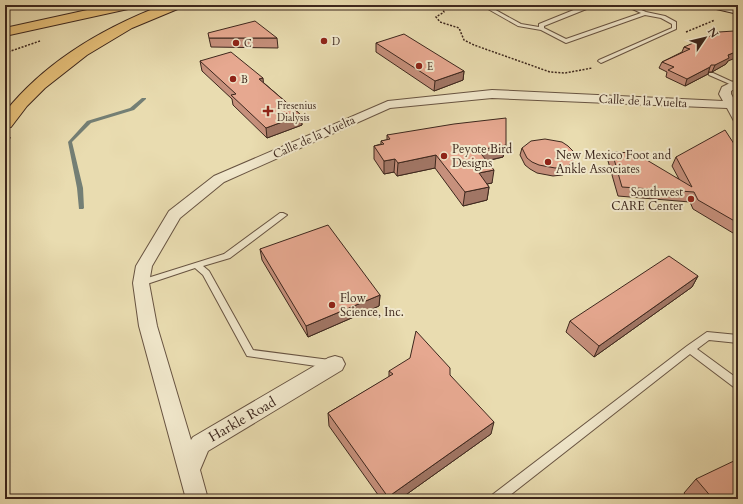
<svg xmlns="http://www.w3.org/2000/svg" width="743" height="504" font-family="Cardo,serif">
<rect width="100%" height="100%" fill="#e9dcb0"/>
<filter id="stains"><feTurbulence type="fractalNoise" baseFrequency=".005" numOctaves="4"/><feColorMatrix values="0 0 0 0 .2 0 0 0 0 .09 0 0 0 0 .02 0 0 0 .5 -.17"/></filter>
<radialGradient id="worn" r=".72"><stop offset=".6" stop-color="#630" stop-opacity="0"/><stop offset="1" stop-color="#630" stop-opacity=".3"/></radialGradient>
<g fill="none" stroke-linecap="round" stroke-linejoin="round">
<polygon fill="#747f75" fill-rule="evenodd" points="142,98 146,98 146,99 134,110 91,123 72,142 83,188 84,208 83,209 79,209 77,188 68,142 87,121 130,108"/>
<g stroke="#685442" stroke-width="2">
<g id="lane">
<polygon points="586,5 590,5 589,8 544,26 544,28 566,39 641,13 624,5 630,5 646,12 665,16 676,22 676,29 601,63 598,61 599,60 672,28 672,24 661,18 645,15 566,43 541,30 518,26 488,9 492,8 521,24 539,27 539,24"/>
<polygon points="709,73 713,73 737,84 732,85 709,75"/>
<polygon points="280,213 283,213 287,215 230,258 203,266 209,271 253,350 330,360 333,361 335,364 333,367 330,368 247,356 203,275 195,268 141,286 138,285 137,283 138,281 224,254"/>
<polygon points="707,332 738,335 738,343 709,340 697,349 738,379 738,389 735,388 690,354 505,499 490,499 492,495 687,346"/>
</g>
</g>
<g stroke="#685442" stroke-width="2">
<polygon id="street" points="738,79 738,87 731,91 731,94 735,101 738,101 738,122 734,121 727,108 492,98 390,108 224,182 180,218 152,266 149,283 157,326 191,440 193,437 328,358 335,356 342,358 345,364 342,370 208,451 200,470 208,499 186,499 139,326 133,283 136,266 169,211 214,176 388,101 492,90 723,101 719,94 722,87"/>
</g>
<g stroke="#3d271d" stroke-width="2">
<polygon id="secondary" points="711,5 738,6 738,14 712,8"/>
</g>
<g stroke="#3d271d" stroke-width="2">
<g id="highway">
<polygon points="110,5 134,5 133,8 128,9 5,36 5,28"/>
<path d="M163,5H181L180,8L132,28L87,55L45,88L27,106L11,127L5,128V112C46,61 103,28 163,5Z"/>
</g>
</g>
<g stroke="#3d271d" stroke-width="1.5" stroke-dasharray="2 1.5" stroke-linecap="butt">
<polyline points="435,5 442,8 444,12 436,17 440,22 459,28 464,40 474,45 550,72 565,73 592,68"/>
<polyline points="686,32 715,20"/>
<polyline points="5,53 40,41"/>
</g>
<polyline stroke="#3d271d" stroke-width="2" stroke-dasharray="2.5 1.5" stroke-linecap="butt" points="5,146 10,137"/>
<use href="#lane" fill="#f1e8cc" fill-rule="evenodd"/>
<use href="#street" fill="#f1e8cc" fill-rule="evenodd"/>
<use href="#secondary" fill="#f1e8cc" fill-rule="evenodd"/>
<use href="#highway" fill="#e4be78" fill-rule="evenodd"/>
</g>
<g fill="#c6907c" stroke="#3d271d">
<polygon points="497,5 539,5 524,7 522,8 504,8"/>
<polygon points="209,38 277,38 278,48 211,47"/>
<polygon points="376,43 464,71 463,80 434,91 376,52"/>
<polygon points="684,47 728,61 726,64 712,72 708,72 708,74 685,86 666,77 667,72 659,68 662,62 682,52"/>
<polygon points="200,61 264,83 301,115 302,125 267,138 233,105 232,99 202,71"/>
<polygon points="387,135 506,145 503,157 487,161 492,183 487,184 489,187 487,200 463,206 435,168 397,176 394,172 384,174 374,159 374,146 381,144 381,141 387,140"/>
<polygon points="522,148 572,168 568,172 562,175 553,176 537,173 530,169 525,165 520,155"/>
<polygon points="738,150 738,236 693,209 690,202 618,196 608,161 612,152 679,179 672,166 676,157"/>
<polygon points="260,249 380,295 379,306 308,337 262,260"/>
<polygon points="698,276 692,287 594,357 566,332 570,321"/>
<polygon points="389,371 450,375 491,434 400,499 381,499 329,426 328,413 389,377"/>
<polygon points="696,479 738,499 688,499 684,493"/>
</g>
<g fill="#a17665" stroke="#3d271d">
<polygon points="523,5 539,5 524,7 522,8"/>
<polygon points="738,51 738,57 728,61 726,64 712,72 715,65 728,55"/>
<polygon points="710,67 708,74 685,86 687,79"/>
<polygon points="464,71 463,80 434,91 435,81"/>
<polygon points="263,78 264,88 259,79"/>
<polygon points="301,115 302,125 267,138 266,128"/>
<polygon points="506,145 503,157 476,163 478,150"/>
<polygon points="436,155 435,168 397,176 398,163"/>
<polygon points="395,159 394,172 384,174 384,161"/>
<polygon points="574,161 572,168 568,172 562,175 564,167"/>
<polygon points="494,170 492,183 477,186 479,173"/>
<polygon points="489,187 487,200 463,206 465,192"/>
<polygon points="698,276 692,287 594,357 599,346"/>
<polygon points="380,295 379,306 308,337 306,326"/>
<polygon points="494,422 491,434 400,499 388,499 388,497"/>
</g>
<g fill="#e6a890" stroke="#3d271d">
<polygon points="255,21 277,38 209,38 208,33"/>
<polygon points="734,31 736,33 738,33 738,51 728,55 729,58 715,65 711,65 710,67 687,79 668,70 674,67 662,62 690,49 684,47 719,32"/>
<polygon points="404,34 464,71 435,81 376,43"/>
<polygon points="231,52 263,78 259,79 301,115 266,128 231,95 236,94 200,61"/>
<polygon points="506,118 506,145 478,150 494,170 479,173 489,187 465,192 436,155 398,163 395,159 384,161 374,146 384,144 381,141 390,139 387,135 454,124"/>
<polygon points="725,130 738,150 738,223 698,200 694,192 622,187 612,152 635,153 692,187 676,157"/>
<polygon points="545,139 562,142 568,146 573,151 575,156 574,161 570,165 564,167 555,168 539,165 532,162 527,158 522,148 531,141"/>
<polygon points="328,225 380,295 306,326 260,249"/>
<polygon points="669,256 698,276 599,346 570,321"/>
<polygon points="416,331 450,368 450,375 494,422 388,497 328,413 393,374 389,371 410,358"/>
<polygon points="738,459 738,499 713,499 696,479"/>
</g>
<g fill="#8f2418" stroke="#f1e8cc" stroke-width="1.5">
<circle cx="324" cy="41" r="4"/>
<circle cx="236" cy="43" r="4"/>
<circle cx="419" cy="66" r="4"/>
<circle cx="233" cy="79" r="4"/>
<path d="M266 105h4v4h4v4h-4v4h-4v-4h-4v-4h4z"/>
<circle cx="444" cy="156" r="4"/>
<circle cx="548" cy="162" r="4"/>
<circle cx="691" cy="199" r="4"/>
<circle cx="332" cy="305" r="4"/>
</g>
<g text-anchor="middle" stroke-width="4" stroke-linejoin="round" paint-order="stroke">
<g font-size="10" fill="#3d271d" stroke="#f1e8cc" text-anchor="start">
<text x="332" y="45">D</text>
<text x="244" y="47">C</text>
<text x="427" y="70">E</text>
<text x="241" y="83">B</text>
<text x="277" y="109">Fresenius<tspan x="277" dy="12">Dialysis</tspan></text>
</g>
<g font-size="12" fill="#3d271d" stroke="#f1e8cc">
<text transform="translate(643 101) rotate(3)" y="4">Calle de la Vuelta</text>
<text transform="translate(314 137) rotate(-24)" y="4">Calle de la Vuelta</text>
</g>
<g font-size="12" fill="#3d271d" stroke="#f1e8cc" text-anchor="start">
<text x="452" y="153">Peyote Bird<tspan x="452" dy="14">Designs</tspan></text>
<text x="556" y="159">New Mexico Foot and<tspan x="556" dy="14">Ankle Associates</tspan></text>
<text x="683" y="196" text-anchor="end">Southwest<tspan x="683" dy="14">CARE Center</tspan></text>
<text x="340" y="302">Flow<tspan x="340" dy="14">Science, Inc.</tspan></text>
</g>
<g font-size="14" fill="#3d271d" stroke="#f1e8cc">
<text transform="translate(242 419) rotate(-30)" y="5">Harkle Road</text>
</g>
</g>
<rect width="743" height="504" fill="none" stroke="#e9dcb0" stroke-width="20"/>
<rect x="6" y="6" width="731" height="492" fill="none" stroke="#3d271d" stroke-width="2"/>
<rect x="10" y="10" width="723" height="484" fill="none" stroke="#3d271d"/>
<g transform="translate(705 38) rotate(55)" stroke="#f1e8cc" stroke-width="3" paint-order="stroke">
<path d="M0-3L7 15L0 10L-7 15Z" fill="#3d271d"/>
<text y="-6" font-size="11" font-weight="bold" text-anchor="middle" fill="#3d271d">N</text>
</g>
<rect width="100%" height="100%" filter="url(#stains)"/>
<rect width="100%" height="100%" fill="url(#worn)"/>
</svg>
